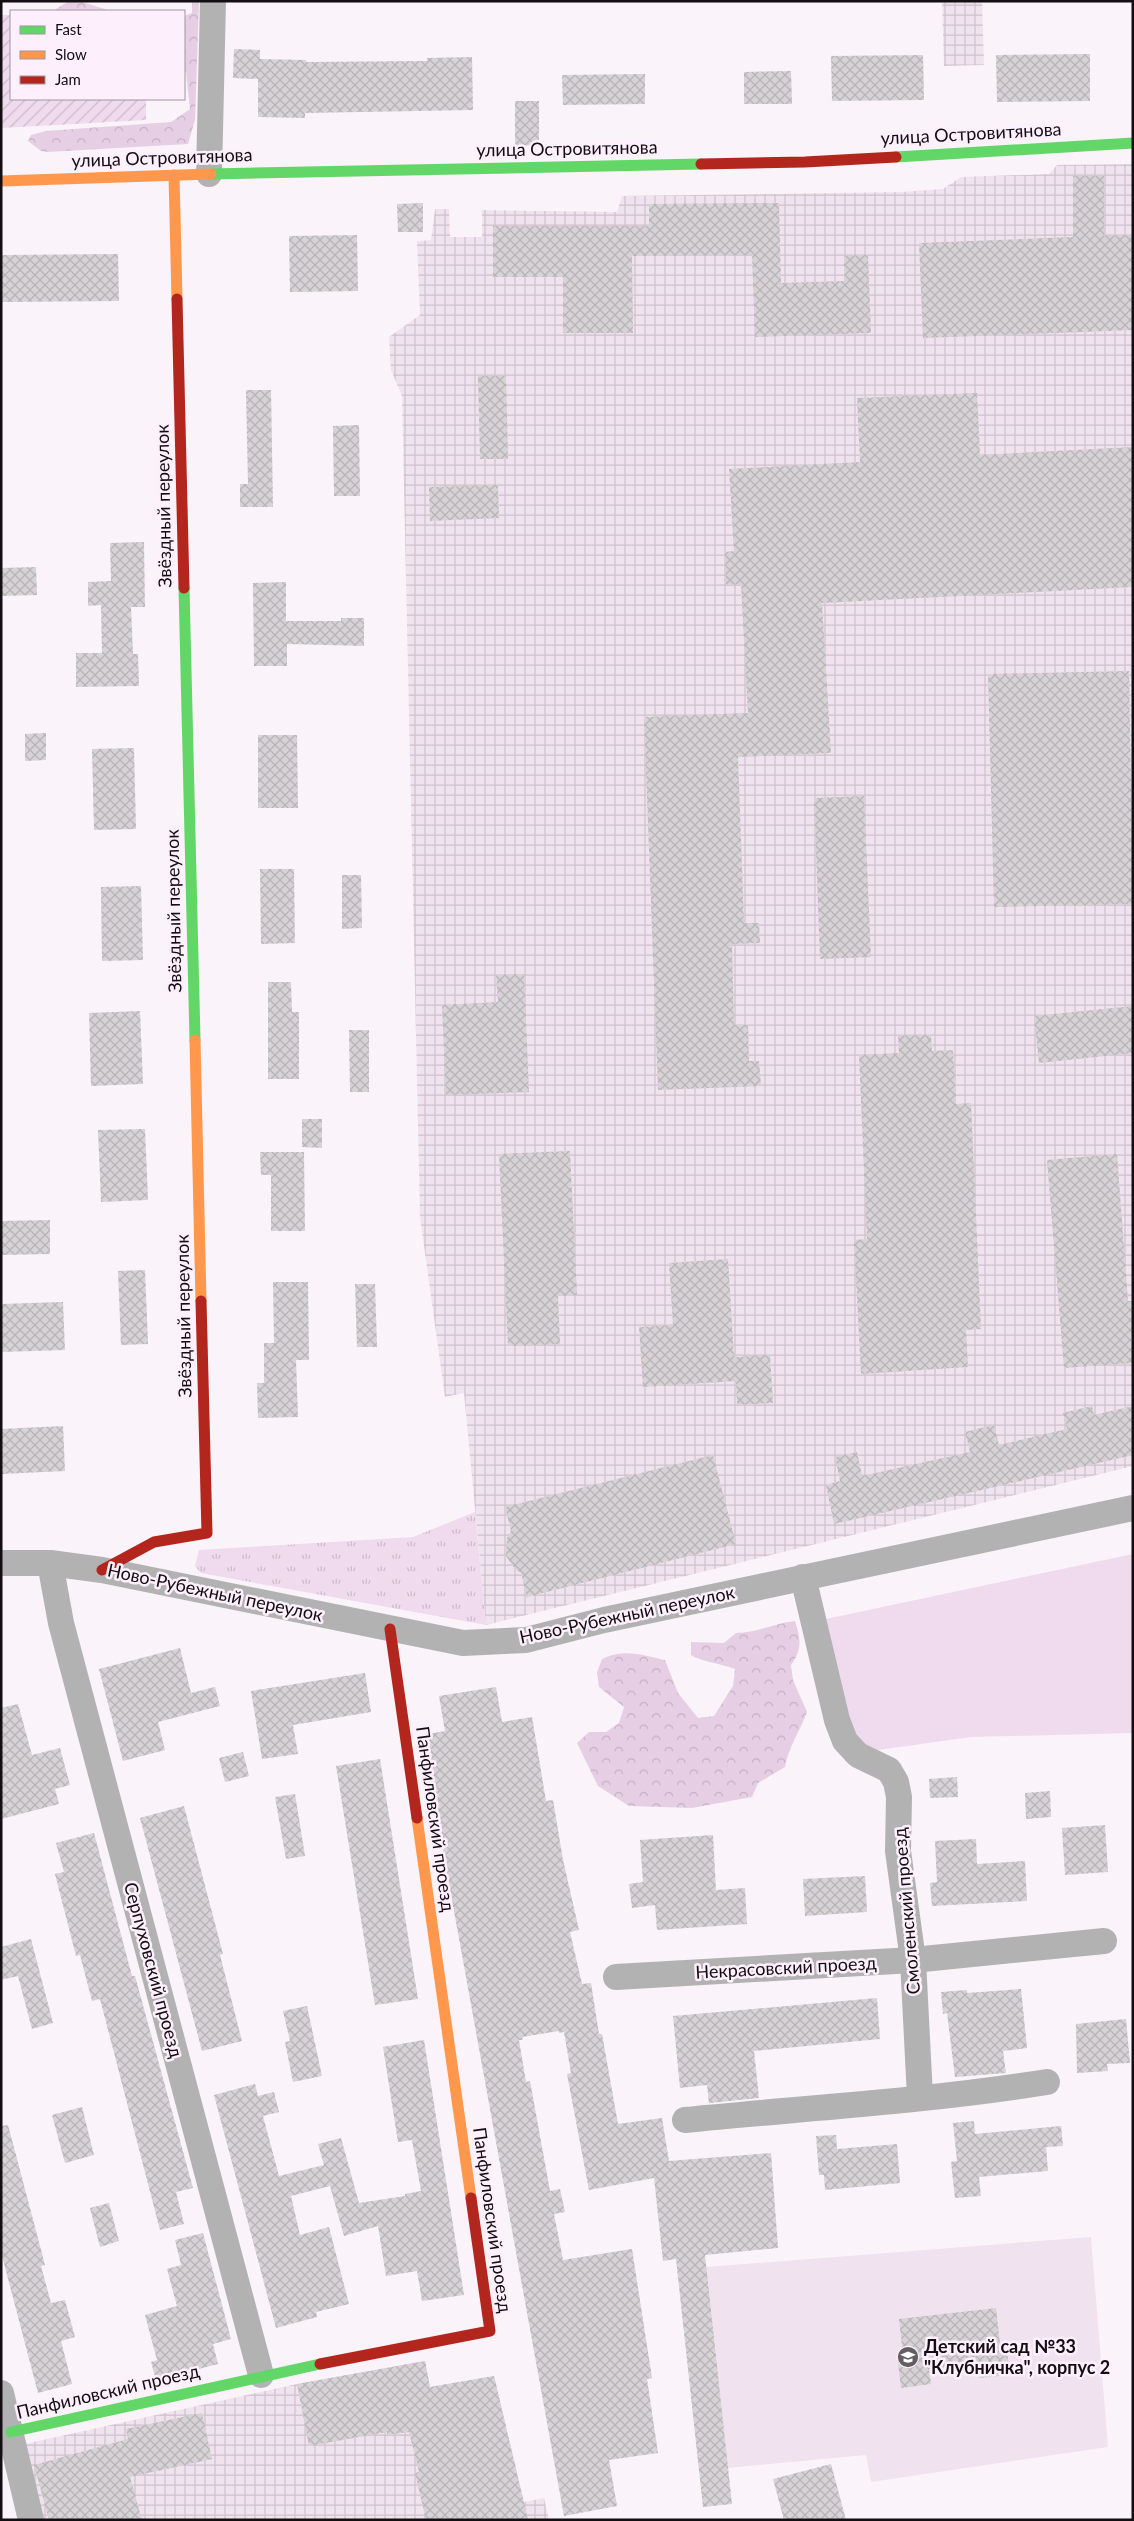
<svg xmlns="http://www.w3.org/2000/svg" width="1134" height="2521" font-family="Lato,sans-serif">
<defs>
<pattern id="industrial-grid" width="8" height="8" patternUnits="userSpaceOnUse" patternTransform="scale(1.25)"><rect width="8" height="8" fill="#f0e3ef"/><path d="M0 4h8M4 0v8" fill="none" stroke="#cdc2cc"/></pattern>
<pattern id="grass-tufts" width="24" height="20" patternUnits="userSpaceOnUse" patternTransform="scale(1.25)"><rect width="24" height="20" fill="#efdbed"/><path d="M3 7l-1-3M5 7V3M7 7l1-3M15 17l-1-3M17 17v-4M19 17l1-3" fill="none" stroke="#ccbbca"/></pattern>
<pattern id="forest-crowns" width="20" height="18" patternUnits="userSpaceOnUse" patternTransform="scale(1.25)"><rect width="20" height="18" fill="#e6cfe4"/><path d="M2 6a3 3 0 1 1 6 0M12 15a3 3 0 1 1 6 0" fill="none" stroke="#c4b1c3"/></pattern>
<pattern id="garden-furrows" width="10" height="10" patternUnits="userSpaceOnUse" patternTransform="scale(1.25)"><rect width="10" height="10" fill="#efdbed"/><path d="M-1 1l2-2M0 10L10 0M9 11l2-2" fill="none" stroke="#ccbbca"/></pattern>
<pattern id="building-cross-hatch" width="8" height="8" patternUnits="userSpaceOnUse" patternTransform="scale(1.25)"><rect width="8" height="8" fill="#d7d2d6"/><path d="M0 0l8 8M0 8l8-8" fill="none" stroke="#b8b3b7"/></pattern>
</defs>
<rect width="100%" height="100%" fill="#faf3f9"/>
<polygon fill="#f0e3ef" points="1091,2237 1108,2447 871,2482 866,2455 728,2468 706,2267"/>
<g fill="url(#industrial-grid)">
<polygon points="942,1 982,1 984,65 944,66"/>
<polygon points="1133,164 1133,1466 486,1625 464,1393 445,1397 420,1217 402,396 391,370 389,337 420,315 417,241 431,240 435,209 449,209 450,237 482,237 482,210 617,212 622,196 900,192 943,189 961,177 1049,174 1057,165"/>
<polygon points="425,2361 430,2387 494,2376 524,2502 544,2498 549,2520 40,2520 20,2445 297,2384"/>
</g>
<polygon fill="url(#grass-tufts)" points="475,1512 486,1625 201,1573 195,1566 199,1550 413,1537"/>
<g fill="url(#forest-crowns)">
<polygon points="69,1 79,1 111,11 56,11 56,9"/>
<polygon points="192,1 199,1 195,120 188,144 48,152 41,151 28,141 31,135 46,131 171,122 190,109 186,72 184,71 184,16 192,13"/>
<path d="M795,1621C801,1639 802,1650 791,1665L793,1680L807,1712C800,1731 788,1748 785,1767L758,1783L752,1797L692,1808L629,1806L598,1786L577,1743L589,1732H606L619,1723L624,1707L599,1687L597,1672L602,1659C625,1648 642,1655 665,1660L678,1693L698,1718L714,1716L733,1686L735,1669C720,1663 705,1663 691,1655V1642L724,1643L736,1633C757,1633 775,1623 795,1621Z"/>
</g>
<polygon fill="#efdbed" points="1133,1554 1133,1733 971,1737 871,1751 852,1733 826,1619"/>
<polygon fill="url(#garden-furrows)" points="1,15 11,15 11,99 146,99 146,120 1,128"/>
<g fill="url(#building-cross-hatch)">
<polygon points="234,49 260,50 260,59 306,60 306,62 427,61 427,58 472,57 473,110 305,113 305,118 258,117 258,79 233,78"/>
<polygon points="1090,54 1090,101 997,102 996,55"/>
<polygon points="923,55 924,100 832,101 831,56"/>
<polygon points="791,71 792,104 744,104 744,72"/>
<polygon points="645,74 645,104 563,105 562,75"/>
<polygon points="515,101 539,101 539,146 515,145"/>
<polygon points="1073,176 1104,176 1104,236 1133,235 1133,330 923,338 919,243 1073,237"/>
<polygon points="423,203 423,232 398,232 397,204"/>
<polygon points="779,203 781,283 845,281 844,256 868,255 871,333 755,337 752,255 632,256 633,333 563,333 563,277 493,277 493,226 649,226 649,204"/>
<polygon points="357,235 358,291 290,292 289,236"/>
<polygon points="118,254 119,301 1,302 1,255"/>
<polygon points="478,376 506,376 508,459 480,459"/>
<polygon points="246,390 271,390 273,507 240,507 240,484 248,484"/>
<polygon points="977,393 980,455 1133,447 1133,587 822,603 831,753 738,757 744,923 759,923 760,943 732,944 734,1025 748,1025 749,1061 759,1061 761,1086 658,1090 644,717 748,713 741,584 726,585 725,552 734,551 729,469 860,462 857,398"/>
<polygon points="359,425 360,496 334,496 333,426"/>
<polygon points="498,485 499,518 430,521 429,487"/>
<polygon points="144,542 145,607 131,607 133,654 138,654 139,686 76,687 76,653 102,653 101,605 88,606 88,582 111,581 110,543"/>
<polygon points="36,567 37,595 1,596 1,568"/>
<polygon points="286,582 286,621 341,621 341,618 364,618 364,646 287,644 287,666 254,666 253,583"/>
<polygon points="1129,671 1133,904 994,907 988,674"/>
<polygon points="46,733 46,760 25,761 25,734"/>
<polygon points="258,735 297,735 298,808 258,808"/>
<polygon points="134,748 136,829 94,830 92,749"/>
<polygon points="864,796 871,957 820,959 814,798"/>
<polygon points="260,869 294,869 295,943 261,944"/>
<polygon points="342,875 361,875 362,928 342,929"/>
<polygon points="141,886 143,960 102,961 101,887"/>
<polygon points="524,974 529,1092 446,1095 442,1005 498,1002 496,975"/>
<polygon points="268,982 291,982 292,1012 299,1012 299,1079 268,1079"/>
<polygon points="1133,1006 1133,1053 1039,1063 1034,1016"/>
<polygon points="140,1011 143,1084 91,1086 89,1013"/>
<polygon points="349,1030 369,1030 369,1092 350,1092"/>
<polygon points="931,1035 932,1051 953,1050 956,1104 971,1103 981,1329 966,1330 968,1367 861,1374 854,1240 867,1239 859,1055 899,1053 898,1036"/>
<polygon points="302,1119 322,1119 322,1148 302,1147"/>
<polygon points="145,1129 148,1200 101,1202 98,1130"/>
<polygon points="570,1151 577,1295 558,1296 560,1344 508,1346 499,1154"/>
<polygon points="260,1152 304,1152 305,1231 271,1231 271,1175 261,1175"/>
<polygon points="1117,1154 1128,1301 1133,1301 1133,1334 1131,1334 1133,1363 1064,1368 1047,1160"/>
<polygon points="50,1220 50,1254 1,1255 1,1221"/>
<polygon points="728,1259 734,1357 770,1355 773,1403 737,1405 736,1381 643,1387 639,1327 673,1325 669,1263"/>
<polygon points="145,1270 148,1344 121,1345 118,1271"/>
<polygon points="273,1282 308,1282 309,1360 296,1360 298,1417 258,1418 257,1383 264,1383 264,1343 274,1343"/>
<polygon points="355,1284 375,1284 377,1347 357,1347"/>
<polygon points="63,1302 65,1350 1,1352 1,1304"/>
<polygon points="1092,1406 1094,1415 1133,1406 1133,1455 834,1524 826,1485 840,1481 835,1457 857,1452 862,1476 970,1452 965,1432 981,1428 994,1425 999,1445 1067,1429 1063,1413"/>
<polygon points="63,1426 65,1471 1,1474 1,1429"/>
<polygon points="713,1455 736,1544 527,1597 521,1573 515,1569 506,1556 507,1538 511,1531 505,1507"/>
<polygon points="180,1648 191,1693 215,1687 220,1706 158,1722 165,1750 123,1761 99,1669"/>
<polygon points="365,1673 371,1712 293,1725 298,1754 262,1759 251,1691"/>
<polygon points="496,1687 502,1722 532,1717 546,1801 553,1800 563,1860 579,1930 570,1932 582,1984 591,1983 599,2034 602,2034 618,2124 662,2118 669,2161 771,2153 778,2248 705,2255 732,2504 703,2507 676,2259 663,2261 654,2178 589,2190 567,2074 571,2073 564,2032 559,2033 559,2031 522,2037 523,2040 519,2040 526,2082 530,2081 550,2191 560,2189 565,2212 554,2214 563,2260 632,2249 652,2378 647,2379 658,2453 609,2460 617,2506 564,2516 422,1735 445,1731 439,1696"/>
<polygon points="18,1704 32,1755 60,1748 70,1785 55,1789 59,1804 1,1819 1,1708"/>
<polygon points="243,1752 249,1776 225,1782 219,1758"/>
<polygon points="380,1759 418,1999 375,2005 336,1766"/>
<polygon points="957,1777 958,1797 930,1798 929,1779"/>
<polygon points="1050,1791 1051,1817 1026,1819 1025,1793"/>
<polygon points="295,1794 305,1856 286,1859 275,1797"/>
<polygon points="184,1806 223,1954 220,1955 242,2041 202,2051 140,1818"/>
<polygon points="1105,1825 1108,1872 1065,1875 1062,1828"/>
<polygon points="94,1833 132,1976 135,1976 193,2188 176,2192 184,2224 160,2230 100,1999 92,2001 80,1955 76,1956 55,1874 64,1872 56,1843"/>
<polygon points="713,1835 716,1890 745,1888 747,1924 657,1930 655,1905 632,1908 629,1884 643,1882 640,1840"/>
<polygon points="976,1839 977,1864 1025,1861 1027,1901 932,1906 930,1883 937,1882 935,1841"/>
<polygon points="865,1876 867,1912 805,1916 803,1879"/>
<polygon points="31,1939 53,2023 32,2029 18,1976 1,1980 1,1947"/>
<polygon points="1021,1989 1027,2048 1003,2051 1006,2073 955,2077 947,2013 943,2014 941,1992 967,1990 967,1993"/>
<polygon points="877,1998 880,2039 754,2051 759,2098 709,2103 707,2085 680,2088 673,2016"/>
<polygon points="307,2006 322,2076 293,2082 285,2042 290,2041 283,2011"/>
<polygon points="1126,2019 1130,2063 1107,2064 1108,2071 1077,2073 1076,2024"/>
<polygon points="424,2040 464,2295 422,2301 417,2271 386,2276 378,2226 344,2236 330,2186 291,2196 300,2235 329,2227 349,2304 316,2312 317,2317 276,2328 214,2095 255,2084 258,2096 274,2092 279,2112 263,2116 279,2176 324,2165 318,2144 341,2138 359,2203 405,2196 405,2194 421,2191 412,2140 398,2142 383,2047"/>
<polygon points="82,2107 94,2155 65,2163 52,2115"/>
<polygon points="974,2121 975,2134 1061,2126 1063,2146 1046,2147 1048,2171 979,2177 981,2196 955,2198 951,2162 957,2161 953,2123"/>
<polygon points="8,2125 45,2265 41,2266 51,2303 65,2300 75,2337 61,2341 72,2384 38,2393 1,2252 1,2126"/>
<polygon points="836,2135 837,2149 897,2144 900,2183 825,2190 824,2175 819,2175 816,2136"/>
<polygon points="109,2203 119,2241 100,2247 90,2208"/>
<polygon points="203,2233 231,2339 213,2344 218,2364 156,2380 151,2362 157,2360 145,2315 177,2306 167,2269 181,2265 175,2240"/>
<polygon points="996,2308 1000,2343 1006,2342 1010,2375 979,2378 977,2364 929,2369 931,2384 901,2388 897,2355 903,2355 899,2319"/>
<polygon points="425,2361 430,2387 494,2376 528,2520 426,2520 415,2473 419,2472 409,2432 387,2435 387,2432 309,2446 297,2384"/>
<polygon points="202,2413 212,2459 130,2477 142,2520 49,2520 34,2465 128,2439 126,2429"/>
<polygon points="831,2464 846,2520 784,2520 773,2479"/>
</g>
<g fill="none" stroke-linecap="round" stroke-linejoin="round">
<g stroke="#b2b2b3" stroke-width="26">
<polyline points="209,174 213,1"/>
<polyline points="1,1563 50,1563 102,1570 463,1643 526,1640 604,1620 1133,1508"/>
<polyline points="50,1563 61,1623 261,2375"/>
<polyline points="803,1577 837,1720 845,1741 858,1755 889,1770 896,1782 899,1797 898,1851 913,1960 920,2097"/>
<polyline points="616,1977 913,1960 1104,1941"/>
<path d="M685,2120C806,2108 928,2101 1047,2082"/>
<polyline points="1,2393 31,2520"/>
</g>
<g stroke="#63d668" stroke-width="11">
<polyline points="896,157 1133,143"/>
<polyline points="211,174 701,164"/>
<polyline points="184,588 195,1040"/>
<polyline points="11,2432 320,2364"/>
</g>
<g stroke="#ff974d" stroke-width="11">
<polyline points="174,175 177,299"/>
<polyline points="1,181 211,174"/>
<polyline points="195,1040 201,1301"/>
<polyline points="417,1818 471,2198"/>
</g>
<g stroke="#b3261e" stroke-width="11">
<polyline points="701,164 805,162 896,157"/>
<polyline points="177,299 184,588"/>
<polyline points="102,1570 154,1542 207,1533 201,1301"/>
<polyline points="390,1629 417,1818"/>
<polyline points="320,2364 490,2331 471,2198"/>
</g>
</g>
<defs>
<g id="school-disc" transform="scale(1.125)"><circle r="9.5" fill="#635e63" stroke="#fdf0fc"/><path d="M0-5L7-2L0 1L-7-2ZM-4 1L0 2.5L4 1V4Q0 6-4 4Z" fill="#fff"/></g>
</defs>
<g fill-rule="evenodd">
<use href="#school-disc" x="908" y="2357"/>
</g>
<g text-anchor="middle" stroke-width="5" stroke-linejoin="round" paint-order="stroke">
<g font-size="18" fill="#120e12" stroke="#fdf0fc">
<text transform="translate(971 134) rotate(-3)" y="6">улица Островитянова</text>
<text transform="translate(567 149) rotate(-1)" y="6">улица Островитянова</text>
<text transform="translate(162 158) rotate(-2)" y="6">улица Островитянова</text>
<text transform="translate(164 506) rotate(-91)" y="6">Звёздный переулок</text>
<text transform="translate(174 911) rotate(-91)" y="6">Звёздный переулок</text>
<text transform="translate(184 1316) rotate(-91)" y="6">Звёздный переулок</text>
<text transform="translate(215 1593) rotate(12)" y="6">Ново-Рубежный переулок</text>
<text transform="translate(627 1615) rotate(-12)" y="6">Ново-Рубежный переулок</text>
<text transform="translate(435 1819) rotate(82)" y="6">Панфиловский проезд</text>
<text transform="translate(907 1911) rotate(-95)" y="6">Смоленский проезд</text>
<text transform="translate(786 1968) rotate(-3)" y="6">Некрасовский проезд</text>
<text transform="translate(153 1970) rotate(75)" y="6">Серпуховский проезд</text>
<text transform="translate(492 2220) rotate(82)" y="6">Панфиловский проезд</text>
<text transform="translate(108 2392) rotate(-13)" y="6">Панфиловский проезд</text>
</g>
<g font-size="18" font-weight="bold" fill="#120e12" stroke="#fdf0fc" text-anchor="start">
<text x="924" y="2353">Детский сад №33<tspan x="924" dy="21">"Клубничка", корпус 2</tspan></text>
</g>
</g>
<rect width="1134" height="2521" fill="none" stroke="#120e12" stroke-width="5"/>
<rect x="10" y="10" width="175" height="90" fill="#fdf0fc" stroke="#9f969e"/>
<rect x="20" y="26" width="25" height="8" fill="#63d668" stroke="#9f969e"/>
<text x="55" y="35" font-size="15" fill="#120e12">Fast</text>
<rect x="20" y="51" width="25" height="8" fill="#ff974d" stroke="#9f969e"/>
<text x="55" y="60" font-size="15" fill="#120e12">Slow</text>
<rect x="20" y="76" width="25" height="8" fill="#b3261e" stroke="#9f969e"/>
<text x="55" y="85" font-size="15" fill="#120e12">Jam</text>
</svg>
